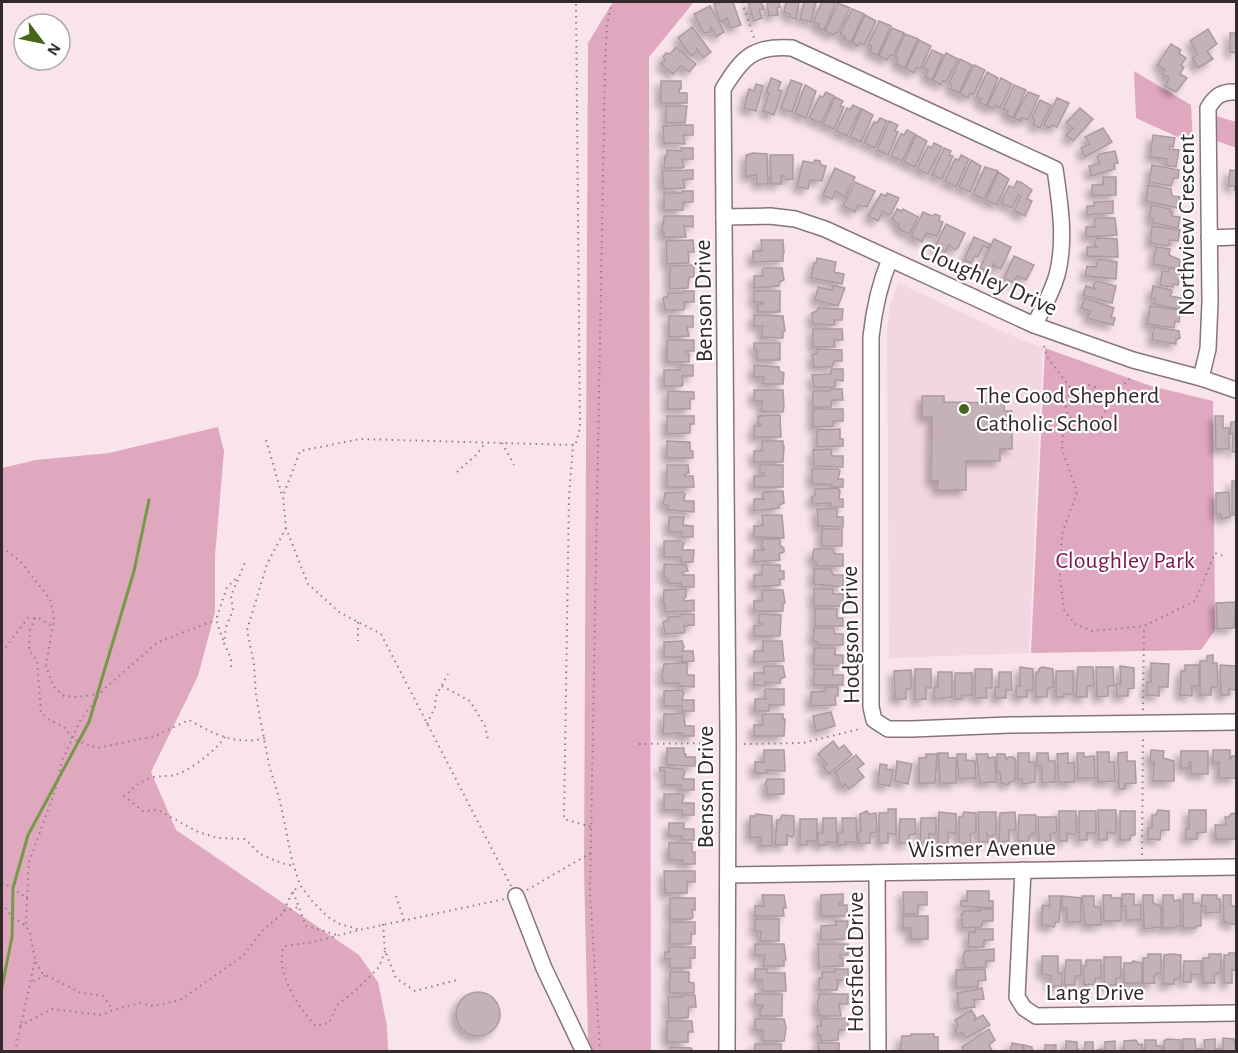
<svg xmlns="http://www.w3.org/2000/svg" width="1238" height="1053" font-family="'Alegreya Sans',sans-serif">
<defs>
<filter id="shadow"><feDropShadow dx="-5" dy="5" stdDeviation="3" flood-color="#0004"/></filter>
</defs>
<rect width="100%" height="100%" fill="#f9e4ec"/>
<polygon fill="#f2d6e1" points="898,283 1019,339 1043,347 1029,653 889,658 887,328 890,305"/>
<g fill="#e0a8bf">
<polygon points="613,2 694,2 649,57 651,1051 590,1051 588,1039 584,869 588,43"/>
<polygon points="1134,71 1191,105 1193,144 1136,118"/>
<polygon points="1216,116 1236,122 1236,148 1217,141"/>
<polygon points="1045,348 1151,386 1213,401 1215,630 1201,650 1031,653"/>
<polygon points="218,427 224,451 215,556 215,612 198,676 151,772 176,830 359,955 378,982 387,1026 388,1051 2,1051 2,468 36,460 109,453"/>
</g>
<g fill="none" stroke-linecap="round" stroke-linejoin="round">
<polyline stroke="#759a46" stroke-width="3" points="2,987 12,937 13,888 28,835 89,722 134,571 149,500"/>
</g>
<g fill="#c5b1b9" stroke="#ac9aa1" stroke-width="1.5" filter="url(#shadow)">
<polygon points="722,2 733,2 741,25 731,28 727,18 722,22 720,21 714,4"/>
<polygon points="748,2 761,2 764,9 759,10 762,18 754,21"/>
<polygon points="767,2 779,2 780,7 777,8 778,15 769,16"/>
<polygon points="786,2 799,2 796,19 789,17 790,14 784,12"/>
<polygon points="804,2 816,2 811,22 800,19"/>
<polygon points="822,2 836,2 824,30 817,27 819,24 813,22"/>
<polygon points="838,3 850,8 838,33 836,32 834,35 825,31"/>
<polygon points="710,6 724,32 716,37 711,27 710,32 704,33 694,14"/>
<polygon points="852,9 864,14 851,42 844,39 845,37 840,34"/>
<polygon points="865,15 876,21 864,45 860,43 858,46 852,43"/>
<polygon points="879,21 891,26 878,55 870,52 872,46 868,45"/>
<polygon points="692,27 711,52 703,58 697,49 697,51 691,56 678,38"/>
<polygon points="892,28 904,33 893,56 890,55 887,60 879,56"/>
<polygon points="1208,29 1217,44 1207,51 1213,59 1198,68 1192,58 1198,54 1190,41"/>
<polygon points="1230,33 1236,33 1236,53 1230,52"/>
<polygon points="905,34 918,39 905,68 896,64 898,59 895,57"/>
<polygon points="919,40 931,46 920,69 917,67 914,73 906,68"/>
<polygon points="1171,44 1181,50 1179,53 1186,58 1181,65 1184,67 1180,74 1187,78 1176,92 1165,86 1169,78 1162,74 1165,70 1157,65"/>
<polygon points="676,47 696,64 689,72 681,66 673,74 661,64 665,60 663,57 666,53 670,54"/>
<polygon points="932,50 943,55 932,80 925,77 928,70 923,68"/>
<polygon points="946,53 958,59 946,82 943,81 941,85 933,80"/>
<polygon points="960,59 972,65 959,93 950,89 952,84 949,83"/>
<polygon points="974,65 985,70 973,95 970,93 968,98 960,94"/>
<polygon points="987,72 998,78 986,106 979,102 981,99 976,97"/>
<polygon points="771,78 781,82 778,90 782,91 774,115 763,111 769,93 766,93"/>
<polygon points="1001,78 1012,84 1000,108 995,105 993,109 987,106"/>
<polygon points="791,80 802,84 792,112 781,108"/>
<polygon points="661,81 681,81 681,89 679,89 679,93 687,93 687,103 661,103"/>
<polygon points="756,84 763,86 756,111 744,108 749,89 754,91"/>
<polygon points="805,85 816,91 806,118 795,113"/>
<polygon points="1014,85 1026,90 1013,118 1006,115 1008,111 1003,109"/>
<polygon points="826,92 834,96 821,123 809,118 820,96 823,97"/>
<polygon points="1028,92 1039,96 1028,120 1022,118 1020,121 1014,118"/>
<polygon points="835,97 843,101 840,106 844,107 834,129 823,124"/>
<polygon points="1057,98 1069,103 1057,127 1052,125 1050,128 1044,125"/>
<polygon points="1040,100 1051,105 1040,128 1033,125 1035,120 1032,118"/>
<polygon points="853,105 861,109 847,136 836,131 847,108 850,110"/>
<polygon points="666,106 687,106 685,123 666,123"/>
<polygon points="1080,108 1093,119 1073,141 1066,135 1073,128 1066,123"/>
<polygon points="862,109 873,115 861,142 850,137"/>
<polygon points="880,118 887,121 875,148 864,143 874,122 877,123"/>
<polygon points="889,121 898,125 895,131 898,132 888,155 877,150"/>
<polygon points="682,125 693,125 693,135 683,135 685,144 664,143 663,126"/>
<polygon points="1103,128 1112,142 1085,157 1081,148 1090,144 1085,137"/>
<polygon points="907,130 915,134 902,161 891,156 901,134 904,135"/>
<polygon points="916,135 927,141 915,167 904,162"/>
<polygon points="1153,135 1175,138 1173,147 1170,146 1169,149 1179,150 1176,167 1166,165 1167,159 1150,157"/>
<polygon points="934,143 942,147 928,174 917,169 928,146 932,148"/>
<polygon points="681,148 693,148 693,159 682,159 684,167 682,168 664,168 665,156 667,156 667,150 681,151"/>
<polygon points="944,148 951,151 949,155 953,156 942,179 932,175"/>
<polygon points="1115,151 1118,163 1114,164 1115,169 1091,176 1089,166 1100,164 1097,157 1099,154"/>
<polygon points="753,153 767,154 768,184 757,184 756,175 746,177 746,155"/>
<polygon points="770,155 793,155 793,179 786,180 785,176 781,176 781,184 771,184"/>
<polygon points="961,155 969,159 956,187 945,181 955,159 959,160"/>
<polygon points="815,160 820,161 821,165 826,166 822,181 810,180 808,189 797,187 803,161 813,163"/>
<polygon points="971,160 981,166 970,192 959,187"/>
<polygon points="1152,165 1179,170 1178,178 1174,178 1171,186 1149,182"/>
<polygon points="985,167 998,171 984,199 973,194"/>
<polygon points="835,168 855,177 845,197 836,191 832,199 823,195"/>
<polygon points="693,170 693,179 683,180 685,188 664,189 662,171"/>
<polygon points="1230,170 1236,171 1236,190 1234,190 1235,186 1228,186"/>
<polygon points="998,172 1009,179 997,205 986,200"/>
<polygon points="1103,177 1116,177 1116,195 1092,195 1092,185 1103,185"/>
<polygon points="1017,181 1022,183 1032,190 1027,199 1032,201 1025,216 1014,211 1021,196 1018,195 1012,208 1001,203 1009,186 1014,188"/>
<polygon points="855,182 875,191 867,207 858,205 855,212 843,206"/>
<polygon points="1148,185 1171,189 1172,196 1180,197 1178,208 1146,201"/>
<polygon points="682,191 693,191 693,202 683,202 683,210 664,210 664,193 682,193"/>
<polygon points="887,193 899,198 891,214 888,215 883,211 878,221 868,216 881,194 886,196"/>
<polygon points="1113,201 1113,213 1087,215 1087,206 1094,206 1094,202"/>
<polygon points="1152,205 1170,209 1170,212 1173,212 1172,216 1180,217 1178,228 1153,223 1153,219 1149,217"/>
<polygon points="897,209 902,211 903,209 918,217 910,233 908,234 897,227 899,224 892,219"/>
<polygon points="923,212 932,216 935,214 940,216 939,221 943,222 937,236 926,233 922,242 911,236"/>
<polygon points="664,216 693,216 693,227 684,226 686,237 664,237 664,232 662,232"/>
<polygon points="1095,218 1115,218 1117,235 1086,237 1086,227 1096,227 1094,224"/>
<polygon points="946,224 965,233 958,248 955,250 949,245 945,252 935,247"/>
<polygon points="1152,226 1180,230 1178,241 1169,240 1170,244 1168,246 1150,243"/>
<polygon points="974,237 990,244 988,248 983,246 978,257 975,256 971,263 964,260"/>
<polygon points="1097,238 1117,239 1118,257 1087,256 1087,247 1097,247 1094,244"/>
<polygon points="994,239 1011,247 1001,269 994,266 994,263 990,272 980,268"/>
<polygon points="693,240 694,252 688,252 689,263 667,264 666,241"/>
<polygon points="761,240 783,240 784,253 783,253 783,261 753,262 753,251 762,251"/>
<polygon points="1156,247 1170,249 1169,255 1180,260 1179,269 1153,264"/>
<polygon points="1014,256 1034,265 1026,280 1017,276 1014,283 1004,278"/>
<polygon points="817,258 836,262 834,272 844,274 842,284 811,278 814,263 816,263"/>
<polygon points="1098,259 1117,262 1116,279 1085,276 1087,266 1096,267"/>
<polygon points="694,265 694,277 689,277 688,288 670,289 670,266"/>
<polygon points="764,268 782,268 784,280 779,282 779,286 754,288 754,276 763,276 762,270"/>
<polygon points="1169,268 1180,270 1178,285 1173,284 1173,287 1160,285 1162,271 1168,272"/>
<polygon points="1096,281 1116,286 1112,303 1083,295 1086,286 1095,289 1093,286"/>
<polygon points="833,285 845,288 838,306 815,300 818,287 832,290"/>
<polygon points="1153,286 1171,290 1172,292 1170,296 1181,298 1179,309 1154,304 1155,299 1151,298"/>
<polygon points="683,291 694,291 694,302 684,302 685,308 683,310 665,310 663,298 668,296 668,293 683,293"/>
<polygon points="754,291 780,291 780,312 758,312 758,304 763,304 762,302 754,302"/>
<polygon points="1085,298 1114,308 1111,317 1115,318 1113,325 1087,318 1091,311 1081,308"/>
<polygon points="1150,306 1180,310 1179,322 1175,321 1174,328 1147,324"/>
<polygon points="818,308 843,309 842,320 834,320 835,324 832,325 813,324 812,313 817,311"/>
<polygon points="754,315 783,316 785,331 783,331 783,338 761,337 763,326 754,326"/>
<polygon points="669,316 693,316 693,327 687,327 689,336 669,337"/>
<polygon points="1154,327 1179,331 1180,338 1176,340 1176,344 1152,340"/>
<polygon points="813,329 842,329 843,340 834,340 835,347 813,347"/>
<polygon points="667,340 694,340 694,351 686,351 686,354 689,354 689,362 667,362"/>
<polygon points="754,343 780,343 780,360 757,360 757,350 754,350"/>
<polygon points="817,349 842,350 842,361 834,361 832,367 814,367 812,355 817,353"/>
<polygon points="680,365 693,365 693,376 682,376 683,384 682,386 664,386 664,370 680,370"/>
<polygon points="754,365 779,367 779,371 784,373 783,384 764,384 762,383 764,377 754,377"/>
<polygon points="831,369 843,369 843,381 835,380 835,387 814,387 812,375 831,374"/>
<polygon points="830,389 842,389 843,400 832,400 831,407 813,407 813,391 830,391"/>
<polygon points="754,390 783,390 784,406 783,412 761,411 762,401 754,401"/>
<polygon points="668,391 694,392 694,399 690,399 690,409 668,409"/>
<polygon points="922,396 944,396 944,402 1004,403 1004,411 1012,411 1012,449 1000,449 1000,461 966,461 966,490 937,490 938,481 931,481 932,417 922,417"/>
<polygon points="813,409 843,409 843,421 833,421 833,426 813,427"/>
<polygon points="780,415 781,437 754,437 754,426 761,426 761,424 758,424 758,416"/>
<polygon points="667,416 694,416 694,424 690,424 690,433 667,434"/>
<polygon points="1215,416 1223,416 1223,428 1229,428 1229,449 1216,449"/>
<polygon points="1231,422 1236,422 1236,452 1232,452 1233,434 1230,434"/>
<polygon points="840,429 840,439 843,439 843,446 817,447 817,430"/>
<polygon points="667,441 690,442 690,451 693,451 693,458 667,458"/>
<polygon points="762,441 783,441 783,446 784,446 783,462 754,462 754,451 762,451"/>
<polygon points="831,449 832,456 843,456 843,467 814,466 813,450"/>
<polygon points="667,465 688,465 689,473 685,474 685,476 693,476 694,487 667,487"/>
<polygon points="760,465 783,465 783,487 754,487 754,476 764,476 764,473 760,473"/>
<polygon points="812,469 838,469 840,471 838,479 843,479 843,487 831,487 832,484 814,484 812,482"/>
<rect x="1232" y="481" width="4" height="34"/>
<polygon points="838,488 840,491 839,499 843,499 843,507 831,507 831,503 814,504 812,502 812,497 815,495 815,489"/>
<polygon points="783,491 784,503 779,505 779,508 754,511 754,499 764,499 762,494 764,492"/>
<polygon points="683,492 685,494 684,501 694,501 694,512 668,510 668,506 663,504 665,493"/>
<polygon points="1229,492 1230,517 1222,519 1220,514 1216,514 1216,493"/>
<polygon points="817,509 837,509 837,517 843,517 843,527 818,526"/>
<polygon points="762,515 782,515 784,538 754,537 754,526 763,526"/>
<polygon points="669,517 684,517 683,525 693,526 693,537 682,537 682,532 669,532"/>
<rect x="822" y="529" width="20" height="17"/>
<polygon points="763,539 780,539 780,545 784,548 784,552 779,554 780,560 754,562 754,550 764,550 761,546"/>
<polygon points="664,541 681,541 684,543 682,550 694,550 693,562 681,562 681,557 664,557"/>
<polygon points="814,549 833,549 835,554 843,554 843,566 817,566 817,563 812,559"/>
<polygon points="664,564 686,565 688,571 683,572 683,575 694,575 694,587 681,587 681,583 669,584 667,578 664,577"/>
<polygon points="762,565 780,565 780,571 784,571 784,579 780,579 780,585 754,587 754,575 762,575"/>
<polygon points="814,569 831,569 833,575 843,575 843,587 814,584"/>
<polygon points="686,589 686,597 684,597 684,601 694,600 694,611 665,612 665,603 663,603 664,590"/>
<polygon points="814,589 833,589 833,594 843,594 843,606 814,606"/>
<polygon points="762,590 783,590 785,603 783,603 783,611 754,611 754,601 762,601"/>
<polygon points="1236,602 1234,628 1217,629 1216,603"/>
<polygon points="815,609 837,609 837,618 843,618 843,626 815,626"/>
<polygon points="681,614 694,614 694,625 684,626 685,632 684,633 665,634 663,622 668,620 668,617 681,616"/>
<polygon points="759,614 781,615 780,636 754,636 754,626 763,625 763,623 759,623"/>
<polygon points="814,628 833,628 835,634 843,634 843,645 818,645 818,642 813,640"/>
<polygon points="682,641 684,647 682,651 693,651 694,661 682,662 682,655 682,657 664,657 664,642"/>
<polygon points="763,641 782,641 784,661 754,662 754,651 763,651"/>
<polygon points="814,648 835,648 835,655 843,655 843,666 814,665"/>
<polygon points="1213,655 1213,663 1217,663 1218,684 1216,687 1211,687 1211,695 1200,695 1200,661 1207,661 1207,656"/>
<polygon points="682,663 687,663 687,675 694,675 694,687 679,686 679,683 664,683 662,676 664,664"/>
<polygon points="1151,663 1169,664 1168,687 1159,687 1159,696 1147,695 1147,682 1151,682"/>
<polygon points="1185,665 1199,665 1199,686 1192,686 1192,696 1180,695 1181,671 1185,671"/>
<polygon points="1220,665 1236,666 1236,690 1229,689 1229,695 1221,695"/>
<polygon points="765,666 783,666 785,677 780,679 780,683 765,682 765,686 754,685 754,673 764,673 763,667"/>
<polygon points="1120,666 1134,668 1134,688 1128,689 1128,696 1117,696 1116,684 1121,684"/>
<polygon points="1020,667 1033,669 1033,690 1027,690 1027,697 1016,697 1016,686 1020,686"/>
<polygon points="1042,667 1053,669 1053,687 1047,689 1047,697 1036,697 1036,672 1039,672 1039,669"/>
<polygon points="1078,667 1093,667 1094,685 1087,687 1087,697 1076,697"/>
<polygon points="1096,667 1113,667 1114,686 1108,686 1108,696 1097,697"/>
<polygon points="814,669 833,669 833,675 843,675 843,685 814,685"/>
<polygon points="915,669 931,669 931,688 926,688 926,699 915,700"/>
<polygon points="975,669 992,669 992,688 986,688 987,698 975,698"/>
<polygon points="911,670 911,689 906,689 906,699 895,699 894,671"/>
<polygon points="1056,671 1073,671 1073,694 1064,694 1064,697 1056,697"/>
<polygon points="938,672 952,672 952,697 934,699 934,687 938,687"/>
<polygon points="999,672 1011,672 1012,690 1006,690 1006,698 995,698 995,687 999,687"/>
<polygon points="955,673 972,673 972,695 962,695 962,699 955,699"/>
<polygon points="826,687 838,687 838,696 835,696 836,705 811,706 811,692 826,691"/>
<polygon points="766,689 784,689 784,705 769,705 769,711 755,711 755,699 766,699 764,691"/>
<polygon points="682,690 684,693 682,700 694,700 694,711 682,711 682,706 664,706 664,691"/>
<polygon points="831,712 835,726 816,731 813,716"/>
<polygon points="684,713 685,726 694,726 694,736 682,736 682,733 663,734 664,714"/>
<polygon points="762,714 783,714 783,719 785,719 784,736 754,736 754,725 763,725"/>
<polygon points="833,741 839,749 844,745 852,755 829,774 823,767 827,764 818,754"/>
<polygon points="667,748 684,748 684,754 686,754 686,757 695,757 695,766 667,765"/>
<polygon points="764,750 784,750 785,771 766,770 767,773 755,773 755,762 764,762"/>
<polygon points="1151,750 1164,751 1163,758 1174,761 1174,781 1153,781 1154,762 1150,762"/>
<polygon points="1213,750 1230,750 1230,760 1232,756 1236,756 1236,778 1219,778 1219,762 1213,762"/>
<polygon points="1181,751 1208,751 1208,774 1191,774 1191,762 1189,762 1189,768 1181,768"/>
<polygon points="1097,752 1109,752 1109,762 1114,762 1115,781 1098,782"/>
<polygon points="1127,752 1127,761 1135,761 1136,783 1125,784 1125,789 1119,789 1118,753"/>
<polygon points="938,753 948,753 948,758 956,758 956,783 940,783"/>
<polygon points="1018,753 1029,753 1029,762 1033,762 1035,764 1035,782 1023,784 1022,779 1018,779"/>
<polygon points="1037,753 1048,753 1049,761 1055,761 1055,782 1043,783 1042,782 1042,766 1037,766"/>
<polygon points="1068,753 1068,763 1074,763 1075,782 1059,782 1057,754"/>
<polygon points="1077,753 1084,753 1084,757 1094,756 1095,778 1078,778"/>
<polygon points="926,754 937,754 935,783 919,783 919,758 926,758"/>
<polygon points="957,754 966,754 966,760 975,761 976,778 959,779"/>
<polygon points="976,754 988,754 988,758 995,757 996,782 980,783"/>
<polygon points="997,754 1005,754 1006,760 1008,757 1013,757 1015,759 1015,781 1010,782 1008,785 1001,783 1000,772 997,772"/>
<polygon points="856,755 864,764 857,769 864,777 849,789 845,784 843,787 837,779 839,777 835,772"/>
<polygon points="897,761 912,764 908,784 895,781"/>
<polygon points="880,764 887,765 886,769 893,770 890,786 878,784"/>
<polygon points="660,767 682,769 685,771 683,779 694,779 694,790 681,790 681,785 665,785 665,771 660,771"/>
<polygon points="767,779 784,779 784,794 767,795 767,787 765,785"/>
<polygon points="664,794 682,794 684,796 682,803 694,803 694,815 682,815 682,810 664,810"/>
<polygon points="888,809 896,809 896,835 888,833 888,843 879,843 879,813 888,813"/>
<polygon points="1098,810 1116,810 1116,832 1114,834 1107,832 1107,840 1099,840"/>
<polygon points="1158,810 1169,811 1169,830 1161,830 1160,840 1148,839 1148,828 1152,828 1152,815 1156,815"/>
<polygon points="1189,810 1206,810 1206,832 1197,833 1197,839 1186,839 1186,829 1189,829"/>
<polygon points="867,811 869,814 876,813 877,832 870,833 870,843 859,844 858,832 861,832 860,814"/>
<polygon points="1059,811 1076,811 1076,833 1074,835 1067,833 1067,841 1059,841"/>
<polygon points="1079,811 1096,811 1096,833 1087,833 1087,840 1079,840"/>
<polygon points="1120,811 1135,811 1135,835 1131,835 1130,840 1120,840"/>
<polygon points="939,812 956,814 956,834 948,832 948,843 938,843"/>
<polygon points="964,812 976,813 976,832 970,834 971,843 959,843 959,817 962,817"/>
<polygon points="978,812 996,812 996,834 990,837 987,834 988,842 979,842"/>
<polygon points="1015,812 1016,830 1009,830 1009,841 999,842 1000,813"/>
<polygon points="1236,813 1236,839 1216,839 1215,825 1226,825 1225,817 1229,817 1231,814"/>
<polygon points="756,814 772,816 772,846 761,846 761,837 750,838 750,816 755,816"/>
<polygon points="782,815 794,816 794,835 792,837 787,835 787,845 775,845 777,820 780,820"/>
<polygon points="1019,815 1036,815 1036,833 1032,833 1032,836 1029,836 1029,841 1018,841"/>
<polygon points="1038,817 1056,817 1057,831 1055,833 1050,834 1051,841 1039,842"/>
<polygon points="823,818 836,818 837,842 826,842 826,845 818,845 818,833 823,833"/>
<polygon points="842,818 856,818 857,842 846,842 846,845 838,845 838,833 843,833"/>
<polygon points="921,818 936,818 936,834 929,834 929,843 920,843"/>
<polygon points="800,819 817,819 817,841 807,841 807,845 800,845"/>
<polygon points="900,819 915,819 916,834 909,835 909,843 899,843"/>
<polygon points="669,823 684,823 684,829 694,829 694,840 682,840 682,836 669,836"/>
<polygon points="669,843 692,843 692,852 695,852 695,864 683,864 683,860 669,860"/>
<polygon points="664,871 695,871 695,882 687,882 687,893 665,893"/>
<polygon points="967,891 989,891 989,901 993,901 993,908 961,906 961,901 967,901"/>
<polygon points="903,892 927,892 927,905 918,905 918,914 904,914"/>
<polygon points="843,894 843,903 839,903 839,905 847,905 847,916 821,916 821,895"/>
<polygon points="1122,894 1134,894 1134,905 1141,905 1141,920 1126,920 1126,906 1122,906"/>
<polygon points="1183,894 1193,894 1193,903 1198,903 1201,905 1201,926 1196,926 1196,928 1183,928"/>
<polygon points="762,895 784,895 786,908 783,908 784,916 755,916 755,906 764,906"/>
<polygon points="1103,895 1111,895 1111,898 1121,898 1121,921 1104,921"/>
<polygon points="1143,895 1153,895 1153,903 1161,906 1161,927 1144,929"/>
<polygon points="1163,895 1173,895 1174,901 1180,900 1181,926 1176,926 1176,928 1163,928"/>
<polygon points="1202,895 1217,895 1217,899 1220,899 1220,912 1206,913 1206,906 1202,906"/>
<polygon points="1223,895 1231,895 1231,905 1236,907 1236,925 1224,922"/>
<polygon points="1049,896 1061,896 1059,922 1056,922 1054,927 1042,925 1042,907 1043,905 1050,906"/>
<polygon points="1062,896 1081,898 1081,922 1067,922 1067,908 1062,908"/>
<polygon points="1082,896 1094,896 1094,906 1101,908 1101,925 1085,925"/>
<polygon points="670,898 695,898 695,910 692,910 693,917 691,919 670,919"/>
<polygon points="980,909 993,909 993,921 983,921 981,927 963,928 961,914 963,914 963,911 980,911"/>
<polygon points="903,916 928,916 928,939 911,939 911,928 903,928"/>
<polygon points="755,919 779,919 779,941 760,941 761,931 755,931"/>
<polygon points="835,921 848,921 846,939 821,940 821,926 836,925"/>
<polygon points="670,922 695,922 695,934 691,934 691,944 670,944"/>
<polygon points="975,929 993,929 993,940 984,940 984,947 968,947 969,932 975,932"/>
<polygon points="755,944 784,944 786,960 784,960 784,966 763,966 765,955 755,955"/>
<polygon points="818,944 848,944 848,955 840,955 840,958 843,958 843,966 819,967"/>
<polygon points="669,947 695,947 695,958 690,958 691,968 670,968 670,959 665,959 665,952 669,952"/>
<polygon points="994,949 994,961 986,961 986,967 965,968 963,957 965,951"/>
<polygon points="1229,953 1236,953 1236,970 1232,970 1232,983 1224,983 1224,955 1229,955"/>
<polygon points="1148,954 1161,954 1161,973 1157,973 1154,976 1155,983 1143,984 1143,958 1148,958"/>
<polygon points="1171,954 1181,955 1180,979 1174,979 1174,984 1163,984 1164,955"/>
<polygon points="1209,954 1221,954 1221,972 1214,975 1215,983 1203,983 1203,958 1209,958"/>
<polygon points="1042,956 1058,956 1058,973 1062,973 1062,986 1051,986 1051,976 1042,974"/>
<polygon points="1104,957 1121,957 1121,978 1116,978 1116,985 1104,985"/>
<polygon points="1066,960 1081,960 1081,976 1075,976 1075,985 1064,985"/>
<polygon points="1086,960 1101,960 1101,978 1095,978 1095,984 1084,985 1083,966 1086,966"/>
<polygon points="1133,961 1142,963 1142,983 1124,983 1124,963 1133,963"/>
<polygon points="1184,961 1201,961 1201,975 1191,974 1191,982 1183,982"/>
<polygon points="755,969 767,969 767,973 785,973 786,991 763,991 762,980 755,980"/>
<polygon points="835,969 848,969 848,980 837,980 838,983 837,990 819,990 819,978 822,978 822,972 835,972"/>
<polygon points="985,969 986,980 978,981 978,987 956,987 956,970"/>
<polygon points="670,972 689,972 689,982 694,983 694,993 670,993"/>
<polygon points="982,988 984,999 974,1000 975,1007 959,1009 957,993"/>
<circle cx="478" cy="1014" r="22"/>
<polygon points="755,994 782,994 782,1016 760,1016 760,1008 763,1008 763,1005 755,1005"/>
<polygon points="819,994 848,994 848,1004 839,1004 841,1016 819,1016 819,1010 817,1010"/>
<polygon points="683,995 695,995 696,1007 689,1007 688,1018 669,1018 668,997 683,997"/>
<polygon points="971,1010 976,1017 974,1019 975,1020 983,1015 990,1025 966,1038 963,1033 957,1034 955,1030 958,1025 955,1020"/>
<polygon points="848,1018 848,1030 839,1030 838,1040 821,1041 821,1035 818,1035 817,1026 821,1026 821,1019"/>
<polygon points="755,1019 784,1019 786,1028 784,1041 763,1041 763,1030 755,1030"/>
<polygon points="667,1021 692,1021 693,1032 688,1032 688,1042 667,1042"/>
<polygon points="989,1029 995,1040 989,1045 993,1052 965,1052 962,1047"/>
<polygon points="911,1034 934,1034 934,1037 938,1037 938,1052 900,1052 902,1036 911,1036"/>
<polygon points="1223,1038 1234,1039 1236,1052 1223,1052"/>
<polygon points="1167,1039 1181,1040 1181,1052 1164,1052 1164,1041"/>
<polygon points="1183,1039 1195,1039 1196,1049 1202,1049 1202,1052 1183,1051"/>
<polygon points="1215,1039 1215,1050 1220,1048 1222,1052 1205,1052 1204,1040"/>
<polygon points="1136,1040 1139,1045 1142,1044 1142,1052 1124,1052 1124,1041"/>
<polygon points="1145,1040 1156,1040 1156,1046 1162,1046 1162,1052 1145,1052"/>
<polygon points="1066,1041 1077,1042 1077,1049 1083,1052 1066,1052"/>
<polygon points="1115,1041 1115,1051 1122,1052 1105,1052 1105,1042"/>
<polygon points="1085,1042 1093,1042 1093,1051 1102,1049 1102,1052 1085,1052"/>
<polygon points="818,1043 839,1043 839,1052 817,1052 819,1051"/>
<polygon points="1012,1043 1023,1045 1022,1052 1010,1052"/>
<rect x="755" y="1044" width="26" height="8"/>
<polygon points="1024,1045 1032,1047 1032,1050 1042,1052 1023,1052"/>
<rect x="1045" y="1045" width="11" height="7"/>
<polygon points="670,1047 691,1048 694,1052 670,1052"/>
</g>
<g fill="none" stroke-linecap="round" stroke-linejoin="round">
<g stroke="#87757c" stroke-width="18">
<g id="minor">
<polyline points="724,217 770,216 795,219 825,229 1034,325 1133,360 1201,378 1236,390"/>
<polyline points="1209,238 1236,237"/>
<path d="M890,259C879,285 874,309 871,337V707L874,720L888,729H912L1009,725L1236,722"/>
<path d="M1201,378L1208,349L1210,302L1208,108C1215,96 1222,91 1236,92"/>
<polyline points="1023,870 1017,997 1024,1008 1036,1016 1236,1013"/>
<polyline points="877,873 878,1052"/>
<polyline points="728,875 1236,867"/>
<polyline points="516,896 544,968 584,1052"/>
<path d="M727,1052L728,740L723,89C742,58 753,45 792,48L1055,169C1060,203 1066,241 1057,275C1052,292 1043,309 1034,325"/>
</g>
</g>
<g stroke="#908187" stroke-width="2" stroke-dasharray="1.5 4.5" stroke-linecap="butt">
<polyline points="742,2 754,38"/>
<polyline points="1044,346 1047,357 1072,390"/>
<circle cx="1086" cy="405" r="20"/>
<polyline points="1106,399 1116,393 1131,377"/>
<polyline points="1071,419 1063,434 1062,449 1077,492 1062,534 1060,577 1064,610 1075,624 1092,631 1144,626 1195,601 1215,553 1226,557"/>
<polyline points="266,440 282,495"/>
<polyline points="502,443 514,465"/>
<polyline points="576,443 580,428 576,2"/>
<polyline points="457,472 477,454 486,442"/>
<polyline points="286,528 267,564 247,630 254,664 256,696 269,765 280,801 292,860 300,885 313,902 328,917 340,924 358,929"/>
<polyline points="2,547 20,561 50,599 54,619 46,666 53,686 64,696 77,697 98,694"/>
<path d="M35,618L30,630L29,650L37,660L41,712L48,719L64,727L73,739L97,748L155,736L189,720C214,734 236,746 265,738"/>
<polyline points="358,622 358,641"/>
<polyline points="223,640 216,620 227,587 237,578"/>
<polyline points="2,652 28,618 39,618 51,626"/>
<polyline points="231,667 231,659 224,643 226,627 233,610 231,596 246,560"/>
<polyline points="442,686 470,701 485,726 488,739"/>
<polyline points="1143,710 1144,626"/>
<polyline points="427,724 435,707 436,696 448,674"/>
<path d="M225,737C217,750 189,771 175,775C166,777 157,775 147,779C138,783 131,790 124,796L143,811L158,810L198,832L218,838L245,839L260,854L281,863L294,866"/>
<polyline points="639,744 711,743"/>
<polyline points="744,744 803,743 860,729"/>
<polyline points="1142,855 1143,737"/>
<polyline points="2,884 4,883 27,898 26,924"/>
<polyline points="511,886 381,634 339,612 308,584 286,528 283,496 300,451 360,439 573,445 569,498 564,819 591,827"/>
<polyline points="527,890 591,853"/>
<polyline points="293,892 306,926 337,935"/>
<polyline points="396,896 404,920"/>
<polyline points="27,898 29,862 56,788 62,761 81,719 102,691 158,642 216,620"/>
<polyline points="2,903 12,917 26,926 30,933 35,960 16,1047 19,1052"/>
<polyline points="284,911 299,907"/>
<polyline points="383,924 385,951 396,978 415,991 457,980"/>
<path d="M385,951L379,967L356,990L337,1005L329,1023L316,1026C299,1009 274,971 284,946L313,942L359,930L505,899"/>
<polyline points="36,962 42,973 81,993 103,996 113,1010"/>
<polyline points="33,981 47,975"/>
<polyline points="20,1026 52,1009 102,1015 113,1010 140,1003 153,1006 180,1000 243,956 262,931 282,914 293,891 300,886"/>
<polyline points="600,1052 590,892 605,64 607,25 612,2"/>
</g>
<use href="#minor" stroke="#fff" stroke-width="15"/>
</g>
<circle fill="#48661b" stroke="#fff" stroke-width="2" cx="964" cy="409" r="6"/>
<g text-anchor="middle" stroke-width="4.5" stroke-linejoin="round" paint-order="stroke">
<g font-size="24" fill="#322a2d" stroke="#fff">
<text transform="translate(1186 225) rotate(-90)" y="8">Northview Crescent</text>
<text transform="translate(989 279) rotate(24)" y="8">Cloughley Drive</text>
<text transform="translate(703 301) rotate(-91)" y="8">Benson Drive</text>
<text transform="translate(850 635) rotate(-91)" y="8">Hodgson Drive</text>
<text transform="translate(705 787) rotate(-90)" y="8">Benson Drive</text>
<text transform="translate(982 848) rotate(-1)" y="8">Wismer Avenue</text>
<text transform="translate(855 962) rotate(-90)" y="8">Horsfield Drive</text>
<text x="1095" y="1000">Lang Drive</text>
</g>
<g font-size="24" fill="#322a2d" stroke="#fff" text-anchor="start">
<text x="976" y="403">The Good Shepherd<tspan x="976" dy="28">Catholic School</tspan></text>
</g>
<g font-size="24" fill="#7e124f" stroke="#fff">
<text x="1125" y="568">Cloughley Park</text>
</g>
</g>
<rect width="1238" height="1053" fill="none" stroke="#322a2d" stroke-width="6"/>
<g transform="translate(42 42) rotate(122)"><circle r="28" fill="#ffffff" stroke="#adaaab" stroke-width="1.5"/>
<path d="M0-4.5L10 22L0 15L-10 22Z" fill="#48661b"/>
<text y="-9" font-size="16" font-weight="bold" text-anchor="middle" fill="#322a2d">N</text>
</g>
</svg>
